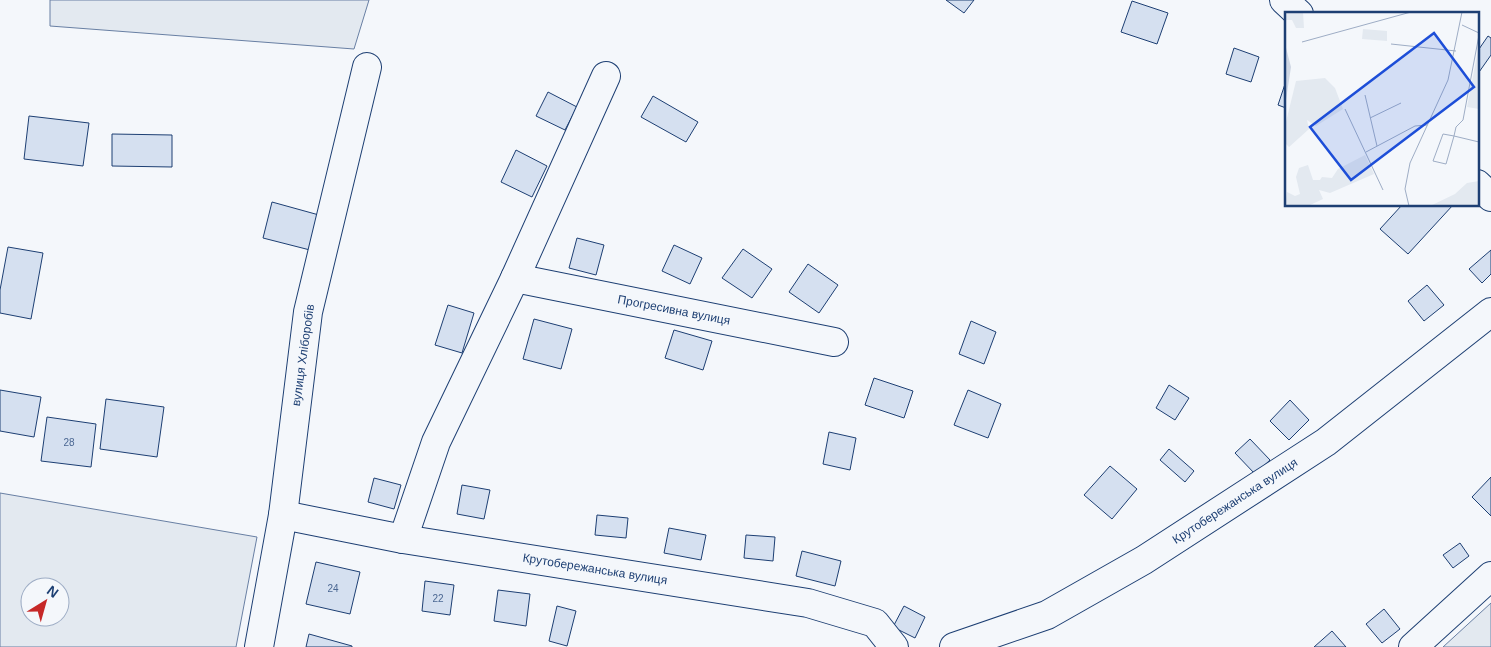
<svg xmlns="http://www.w3.org/2000/svg" width="1491" height="647" font-family="Arial,sans-serif">
<rect width="100%" height="100%" fill="#f4f7fb"/>
<g fill="#e3e9f0" stroke="#687fa3" fill-rule="evenodd">
<polygon points="50,0 369,0 354,49 50,26"/>
<path d="M0,493L257,537L236,647H0ZM30,587H60V617H30Z"/>
<polygon points="1491,603 1491,647 1443,647"/>
</g>
<g fill="#d5e0f0" stroke="#1d3f73">
<polygon points="946,0 974,0 964,13"/>
<polygon points="1132,1 1168,13 1157,44 1121,32"/>
<polygon points="1488,36 1491,38 1491,55 1477,75 1477,52"/>
<polygon points="1234,48 1259,57 1251,82 1226,74"/>
<polygon points="1286,81 1286,108 1278,105"/>
<polygon points="548,92 577,107 565,130 536,116"/>
<polygon points="653,96 698,122 686,142 641,117"/>
<polygon points="29,116 89,123 83,166 24,159"/>
<polygon points="112,134 172,135 172,167 112,166"/>
<polygon points="516,150 547,166 532,197 501,182"/>
<polygon points="272,202 319,215 310,250 263,238"/>
<polygon points="1402,205 1453,205 1408,254 1380,229"/>
<polygon points="577,238 604,245 596,275 569,268"/>
<polygon points="674,245 702,258 690,284 662,271"/>
<polygon points="8,247 43,253 31,319 0,313 0,290"/>
<polygon points="743,249 772,269 752,298 722,278"/>
<polygon points="1491,250 1491,274 1482,283 1469,269"/>
<polygon points="808,264 838,285 819,313 789,292"/>
<polygon points="1427,285 1444,305 1424,321 1408,301"/>
<polygon points="448,305 474,313 462,353 435,345"/>
<polygon points="534,319 572,329 561,369 523,359"/>
<polygon points="971,321 996,332 984,364 959,354"/>
<polygon points="674,330 712,341 703,370 665,358"/>
<polygon points="874,378 913,391 904,418 865,405"/>
<polygon points="1169,385 1189,398 1175,420 1156,408"/>
<polygon points="0,390 41,397 34,437 0,431"/>
<polygon points="968,390 1001,404 988,438 954,425"/>
<polygon points="106,399 164,407 157,457 100,449"/>
<polygon points="1290,400 1309,420 1289,440 1270,421"/>
<polygon points="47,417 96,424 91,467 41,461"/>
<polygon points="829,432 856,438 850,470 823,464"/>
<polygon points="1250,439 1270,460 1255,474 1235,453"/>
<polygon points="1169,449 1194,471 1185,482 1160,460"/>
<polygon points="1110,466 1137,489 1112,519 1084,495"/>
<polygon points="1491,477 1491,516 1472,497"/>
<polygon points="374,478 401,485 394,509 368,502"/>
<polygon points="462,485 490,490 484,519 457,514"/>
<polygon points="597,515 628,518 626,538 595,535"/>
<polygon points="669,528 706,535 701,560 664,553"/>
<polygon points="746,535 775,537 773,561 744,558"/>
<polygon points="1460,543 1469,556 1453,568 1443,555"/>
<polygon points="802,551 841,561 835,586 796,576"/>
<polygon points="316,562 360,572 350,614 306,604"/>
<polygon points="425,581 454,585 450,615 422,611"/>
<polygon points="498,590 530,594 526,626 494,621"/>
<polygon points="557,606 576,611 567,646 549,641"/>
<polygon points="904,606 925,617 915,638 893,627"/>
<polygon points="1384,609 1400,629 1382,643 1366,624"/>
<polygon points="1332,631 1346,647 1314,647"/>
<polygon points="309,634 352,646 352,647 306,647"/>
</g>
<g fill="none" stroke-linecap="round" stroke-linejoin="round">
<g stroke="#1d3f73" stroke-width="30">
<g id="minor">
<polyline points="1284,0 1299,14"/>
<polyline points="1477,184 1491,197"/>
<polyline points="515,278 834,342"/>
<polyline points="283,515 403,539 808,603 875,623 894,647"/>
<polyline points="403,539 436,442 515,278 606,76"/>
<polyline points="259,647 283,515 308,312 367,67"/>
<polyline points="954,647 1047,615 1144,560 1326,442 1491,312"/>
<polyline points="1413,647 1491,576"/>
</g>
</g>
<use href="#minor" stroke="#f4f7fb" stroke-width="28"/>
</g>
<g text-anchor="middle" stroke-width="4" stroke-linejoin="round" paint-order="stroke">
<g font-size="10" fill="#4b6792">
<text x="69" y="446">28</text>
<text x="333" y="592">24</text>
<text x="438" y="602">22</text>
</g>
<g font-size="12" fill="#1d3f73" stroke="#f4f7fb">
<text transform="translate(674 310) rotate(11)" y="4">Прогресивна вулиця</text>
<text transform="translate(303 355) rotate(-82)" y="4">вулиця Хліборобів</text>
<text transform="translate(1235 501) rotate(-33)" y="4">Крутобережанська вулиця</text>
<text transform="translate(595 569) rotate(9)" y="4">Крутобережанська вулиця</text>
</g>
</g>
<g transform="translate(1285 12)">
<rect width="194" height="194" fill="#f4f7fb"/>
<path d="M0,0H18L19,16H11L7,8H0ZM78,17L102,19V29L77,27ZM194,33V97L182,95ZM40,66L50,76L58,97L31,114L22,108L24,117L4,135L0,131V114L11,69ZM80,143L89,162L45,181L34,178L38,187L23,194H0L2,180L10,184L15,182L11,165L14,156L23,153L28,168H35L37,165L47,166L53,157ZM194,169V194H145L170,182L182,171Z" fill="#e3e9f0"/>
<path d="M0,32L6,55L0,94Z" fill="#cfd7e4"/>
<path fill="none" stroke="#9eadc5" stroke-width="1" d="M177,13L194,21M194,23L178,108L171,115L169,124L194,130M17,30L126,0M106,32L171,39M80,83L92,134M60,97L98,178M85,106L116,91M158,122L169,124L161,152L148,149ZM81,140L130,114L142,113M124,194L120,177L125,151L163,68L177,0"/>
<path fill="#1d4ed8" fill-opacity="0.15" stroke="#1d4ed8" stroke-width="2.5" d="M149,21L189,75L66,168L25,115Z"/>
<rect width="194" height="194" fill="none" stroke="#1d3f73" stroke-width="2.5"/>
</g>
<g transform="translate(45 602) rotate(37)"><circle r="24" fill="#f4f7fb" stroke="#9eadc5"/>
<path d="M0-4L9 19L0 12L-9 19Z" fill="#c62828"/>
<text y="-8" font-size="14" font-weight="bold" text-anchor="middle" fill="#1d3f73">N</text>
</g>
</svg>
